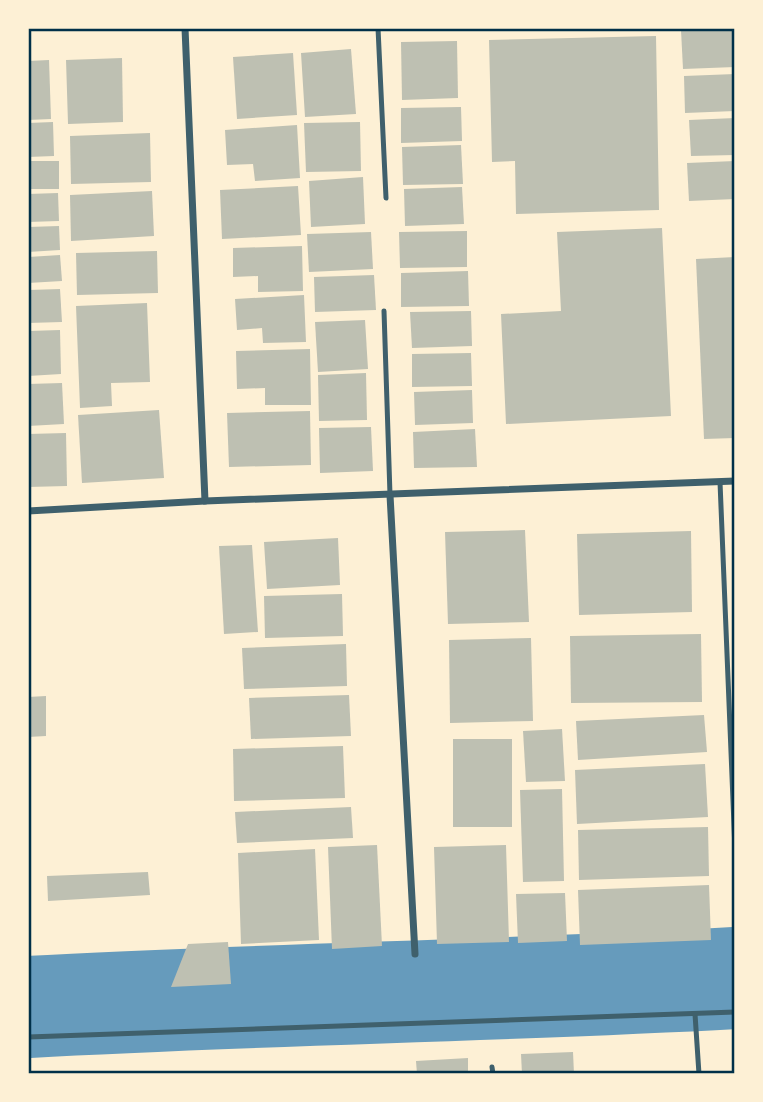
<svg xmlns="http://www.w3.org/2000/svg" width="763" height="1102" font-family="'Nunito Sans',sans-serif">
<rect width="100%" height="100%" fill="#fdf0d5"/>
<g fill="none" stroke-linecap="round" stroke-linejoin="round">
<path stroke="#669bbc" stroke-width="102" d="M28,1007C264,994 499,991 735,978"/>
</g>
<g fill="#bec0b2">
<polygon points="735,28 735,67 683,69 681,30"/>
<polygon points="656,36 659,210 516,214 515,161 492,162 489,40"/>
<polygon points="457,41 458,98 402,100 401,42"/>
<polygon points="351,49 356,114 305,117 301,53"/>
<polygon points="293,53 297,115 237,119 233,57"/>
<polygon points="122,58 123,122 68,124 66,60"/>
<polygon points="49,60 51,119 28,120 28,61"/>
<polygon points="735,74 735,111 685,113 684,76"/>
<polygon points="461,107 462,141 401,143 401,108"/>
<polygon points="735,118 735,155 691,156 689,120"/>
<polygon points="53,122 54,156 28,157 28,123"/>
<polygon points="360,122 361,171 306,172 304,123"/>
<polygon points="297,125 300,178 255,181 253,164 227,165 225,130"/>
<polygon points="150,133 151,182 71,184 70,136"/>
<polygon points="461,145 463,184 403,185 402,147"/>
<rect x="28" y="161" width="31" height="28"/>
<polygon points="735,161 735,199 689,201 687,163"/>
<polygon points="363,177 365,224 311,227 309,181"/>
<polygon points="298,186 301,235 222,239 220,190"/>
<polygon points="462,187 464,224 405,226 404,189"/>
<polygon points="152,191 154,236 71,241 70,195"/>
<polygon points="58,193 59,221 28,222 28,194"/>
<polygon points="59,226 60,250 28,252 28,227"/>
<polygon points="662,228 671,416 506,424 501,314 561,311 557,232"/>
<polygon points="467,231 467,267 400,268 399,232"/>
<polygon points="371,232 373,269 309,272 307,234"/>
<polygon points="302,246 303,291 258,292 258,276 233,277 233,248"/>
<polygon points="157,251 158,293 77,295 76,253"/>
<polygon points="60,255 62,281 28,283 28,257"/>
<polygon points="735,257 735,438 704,439 696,259"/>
<polygon points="468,271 469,306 401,307 401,273"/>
<polygon points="374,275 376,310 315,312 314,277"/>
<polygon points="60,289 62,322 28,323 28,290"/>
<polygon points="304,295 306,342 263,343 262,328 237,330 235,299"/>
<polygon points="147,303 150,382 111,383 112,406 80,408 76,306"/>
<polygon points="471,311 472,346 412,348 410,312"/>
<polygon points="365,320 368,369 318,372 315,322"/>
<polygon points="60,330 61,374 28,376 28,331"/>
<polygon points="310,349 311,405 265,405 265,388 237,389 236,351"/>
<polygon points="471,353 472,386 412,387 412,354"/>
<polygon points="366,373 367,420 319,421 318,375"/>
<polygon points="62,383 64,424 28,426 28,384"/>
<polygon points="472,390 473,423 415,425 414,392"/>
<polygon points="159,410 164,478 82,483 78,415"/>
<polygon points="310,411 311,465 229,467 227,413"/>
<polygon points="371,427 373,471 320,473 319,428"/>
<polygon points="475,429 477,467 414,468 413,432"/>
<polygon points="66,433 67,486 28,487 28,434"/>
<polygon points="525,530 529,622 448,624 445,532"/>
<polygon points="691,531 692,612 579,615 577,534"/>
<polygon points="338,538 340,585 267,589 264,542"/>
<polygon points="252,545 258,632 224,634 219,546"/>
<polygon points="342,594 343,636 265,638 264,596"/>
<polygon points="701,634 702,702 571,703 570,636"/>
<polygon points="531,638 533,721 450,723 449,640"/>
<polygon points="346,644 347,686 244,689 242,648"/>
<polygon points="349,695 351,736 251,739 249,698"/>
<polygon points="46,696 46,736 28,737 28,697"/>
<polygon points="704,715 707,752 578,760 576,721"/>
<polygon points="562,729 565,781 526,782 523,731"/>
<rect x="453" y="739" width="59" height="88"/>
<polygon points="343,746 345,798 234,801 233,749"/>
<polygon points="705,764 708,817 577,824 575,770"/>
<polygon points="562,789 564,881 523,882 520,790"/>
<polygon points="351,807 353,838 237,843 235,812"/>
<polygon points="708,827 709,876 579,880 578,830"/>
<polygon points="377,845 382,946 332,949 328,847"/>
<polygon points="506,845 509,942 437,944 434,847"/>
<polygon points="315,849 319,940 241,944 238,853"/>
<polygon points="148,872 150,895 48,901 47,876"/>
<polygon points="709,885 711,940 580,945 578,890"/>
<polygon points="565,893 567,941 518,943 516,894"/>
<polygon points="228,942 231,984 171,987 188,944"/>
<polygon points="573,1052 574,1074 522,1074 521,1054"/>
<polygon points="468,1058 468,1074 417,1074 416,1061"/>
</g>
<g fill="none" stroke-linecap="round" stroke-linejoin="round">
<g stroke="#3f606c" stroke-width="5">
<polyline points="378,28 386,198"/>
<polyline points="384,311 390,495"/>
<polyline points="720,482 735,850"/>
<polyline points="695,1014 699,1074"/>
<polyline points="28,1037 735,1012"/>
<polyline points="492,1067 493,1074"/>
</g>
<g stroke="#3f606c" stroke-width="7">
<polyline points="185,28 205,501"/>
<polyline points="390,495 415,954"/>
<polyline points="28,511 205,501 735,481"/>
</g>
</g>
<rect width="763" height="1102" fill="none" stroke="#fdf0d5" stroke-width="60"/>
<rect x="30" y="30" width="703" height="1042" fill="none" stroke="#003049" stroke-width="2.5"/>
</svg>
